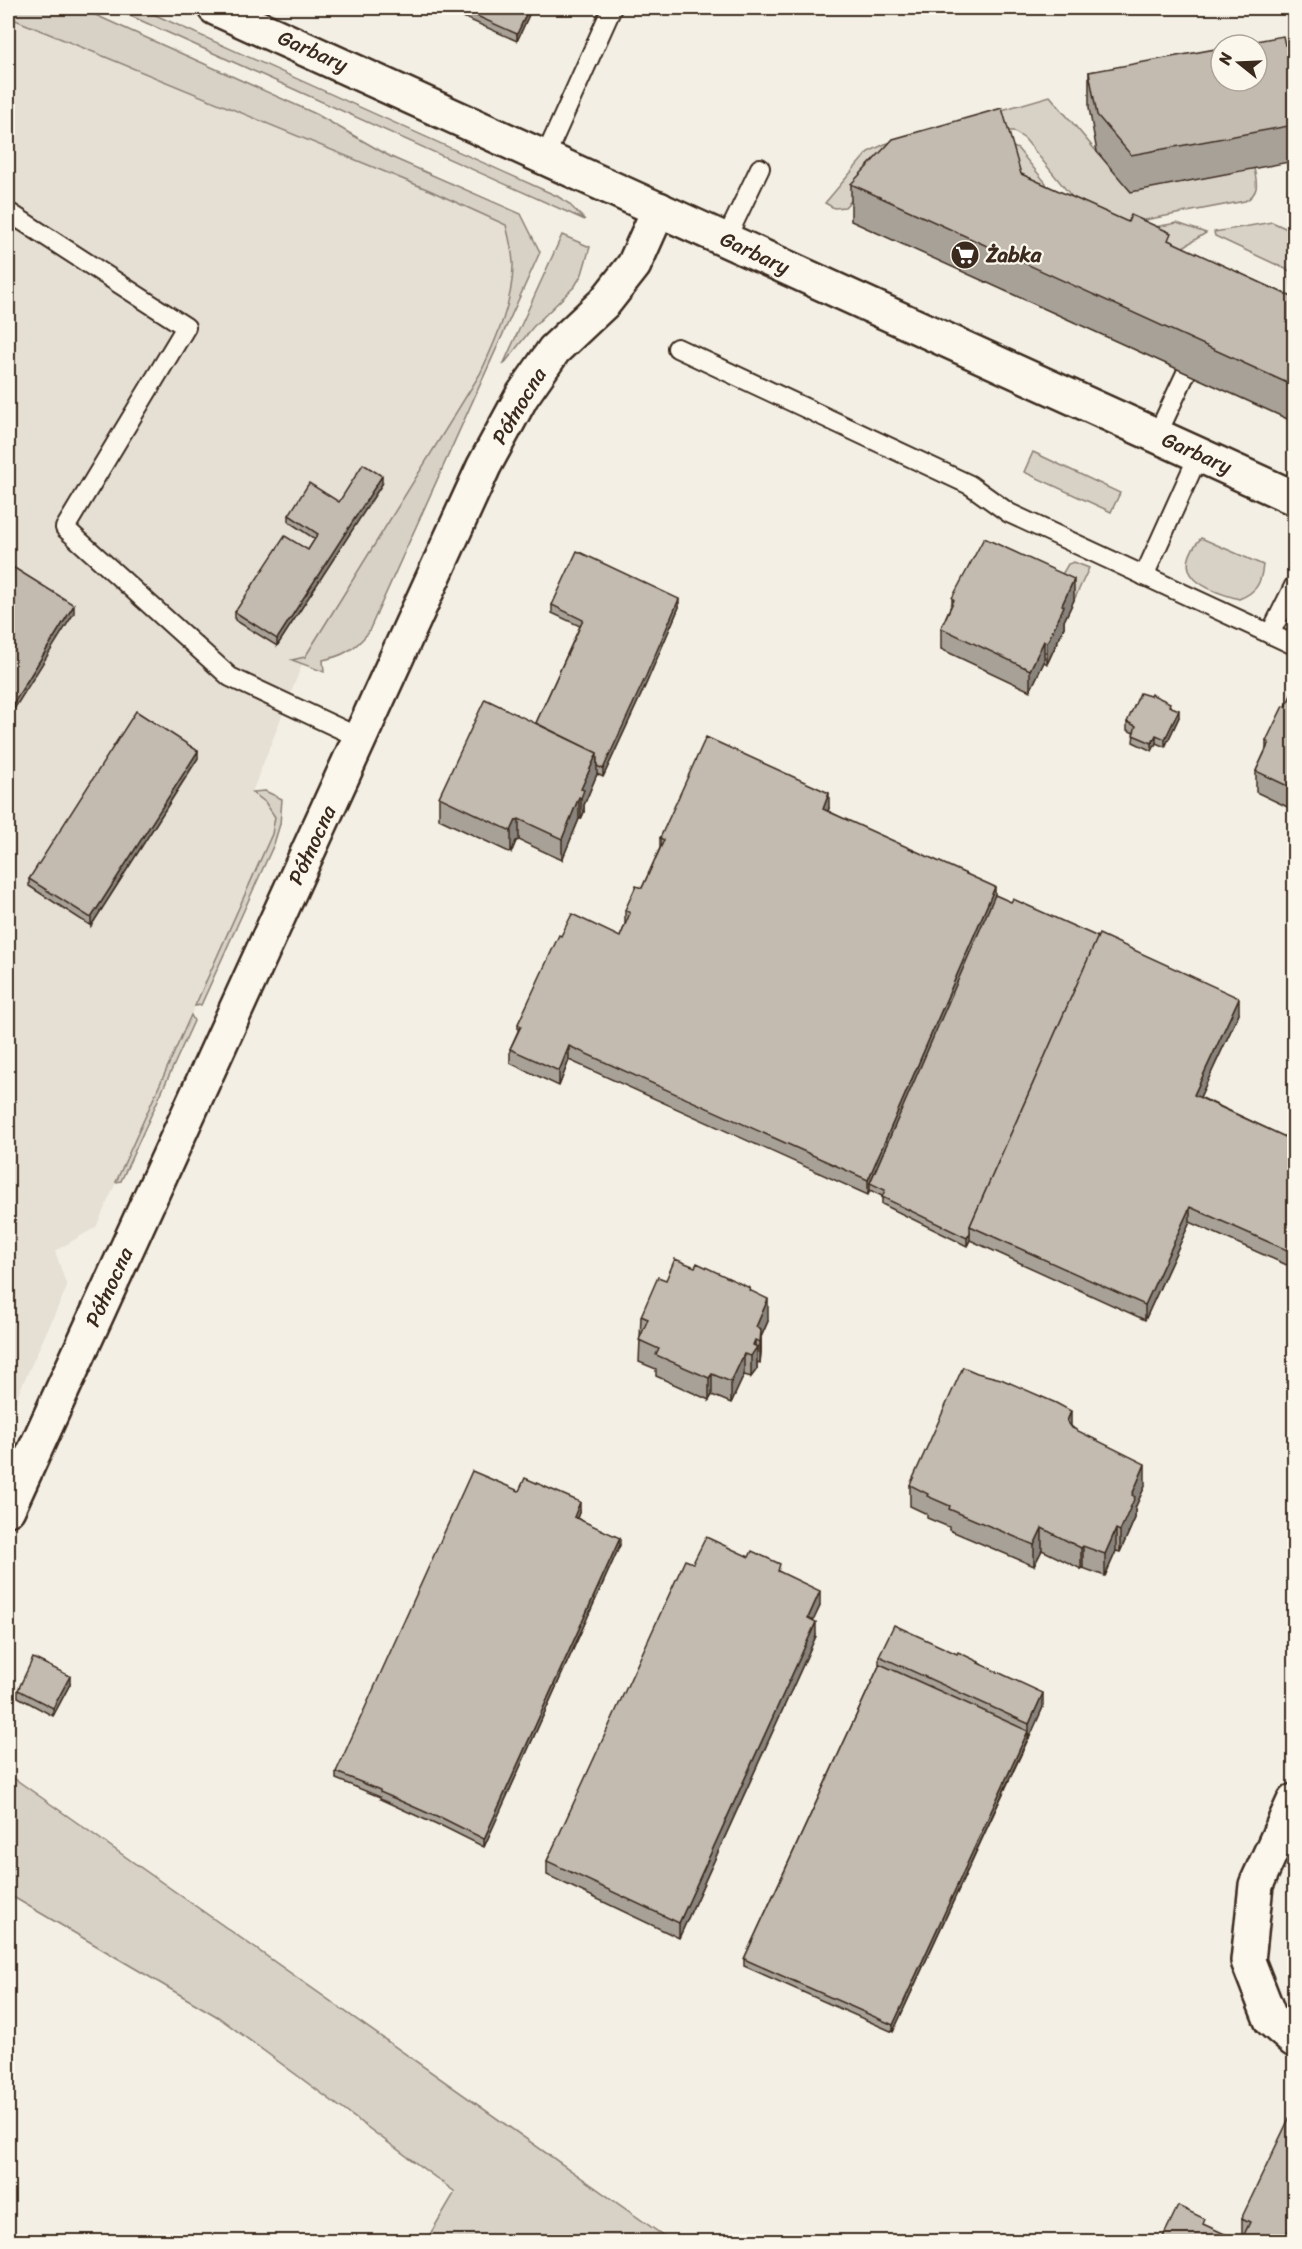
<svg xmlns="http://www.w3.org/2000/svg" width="1302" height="2249" font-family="Sriracha,sans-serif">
<rect width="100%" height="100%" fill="#f3efe4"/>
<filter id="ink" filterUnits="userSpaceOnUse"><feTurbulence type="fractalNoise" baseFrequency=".0167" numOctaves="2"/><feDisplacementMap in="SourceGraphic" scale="12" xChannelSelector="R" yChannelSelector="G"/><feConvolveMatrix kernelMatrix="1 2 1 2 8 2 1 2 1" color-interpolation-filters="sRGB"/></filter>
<g filter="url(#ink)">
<polygon fill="#e5dfd4" points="8,17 429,190 506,225 513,263 511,286 504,314 493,346 480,374 305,657 252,792 265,802 275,817 272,834 96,1227 55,1251 67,1287 8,1416"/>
<g fill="#d8d1c6" stroke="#8a7e72" stroke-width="1.5">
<path d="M8,8H80L316,114L391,157L521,214L540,252L368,633C355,649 343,656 323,660L324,672L292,660L305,657L480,374C496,340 514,300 513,262C512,249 509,237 506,225L429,190L8,17Z"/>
<polygon points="113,8 140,8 557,196 568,203 585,220"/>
<path d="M1050,96L1097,152L1254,168C1257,183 1260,193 1245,201L1129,223L1076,202L1025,139L1013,131H1006L885,165L845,207L834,208L825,203L868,152L885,144Z"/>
<polygon points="1007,144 1018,149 1046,183 1047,188 1021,210"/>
<polygon points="1272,222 1285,228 1294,236 1294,306 1293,306 1290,271 1215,236 1214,232"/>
<polygon points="1177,223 1206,233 1175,252 1138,230"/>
<polygon points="562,235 590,247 582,274 575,286 533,327 503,365"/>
<polygon points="1033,452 1120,493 1111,512 1024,472"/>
<path d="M1201,538L1263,565C1261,583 1257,592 1239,599C1205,590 1168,575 1201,538Z"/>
<polygon points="984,559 1057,583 1068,564 1074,562 1089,568 1074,600"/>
<polygon points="265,791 282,799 280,824 274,844 201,1005 195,1006 272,834 275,817 265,802 252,792"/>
<polygon points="191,1015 194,1021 121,1181 116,1182"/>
<polygon points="8,1774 671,2241 426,2241 455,2192 218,2017 8,1894"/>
</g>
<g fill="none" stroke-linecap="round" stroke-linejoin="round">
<g stroke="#3b2a1e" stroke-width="22">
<g id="lane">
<polyline points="545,157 612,8"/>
<polyline points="8,217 10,213 186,327 65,528 230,677 360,738"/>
<polyline points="726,239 760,168"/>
<polyline points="677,348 970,485 1009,513 1294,645"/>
<polyline points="1157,435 1186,373"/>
<polyline points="1144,576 1199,454"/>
<polyline points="1270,634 1294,586"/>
</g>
</g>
<g stroke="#3b2a1e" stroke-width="38">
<polyline id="street" points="1294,1801 1256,1885 1248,1961 1271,2020 1294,2040"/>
</g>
<g stroke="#3b2a1e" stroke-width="38">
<g id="secondary">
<polyline points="215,8 1294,498"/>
<polyline points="8,1509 484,466 522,396 554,350 605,302 634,265 659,209"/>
</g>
</g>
<use href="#lane" stroke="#fbf7ec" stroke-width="18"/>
<use href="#street" stroke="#fbf7ec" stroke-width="33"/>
<use href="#secondary" stroke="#fbf7ec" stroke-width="33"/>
</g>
<g fill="#a8a197" stroke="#3b2a1e" stroke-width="1.5">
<polygon points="443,8 532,8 517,41"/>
<polygon points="1294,43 1294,161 1131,192 1097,152 1089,108 1089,72"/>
<polygon points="1021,174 1294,298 1294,422 851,221 851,184"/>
<polygon points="382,484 277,646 235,620 235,612 308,550 315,539 289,522 289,515 339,502"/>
<polygon points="952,598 1074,600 1064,621 1064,627 1049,660 1047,664 1044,662 1030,691 941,649 941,628 952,603"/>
<polygon points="552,605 679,607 646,684 603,777 597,774 584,805 584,812 581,819 579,819 562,860 519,840 516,841 511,853 439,819 439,797 536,723 580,626 552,613"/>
<polygon points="1294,688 1294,810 1256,792 1256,771 1266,749 1266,741 1286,707"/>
<polygon points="1170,706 1179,717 1165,747 1156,743 1152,751 1133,742 1134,733 1127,730 1127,722"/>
<polygon points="198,758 91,926 29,886 29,879"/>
<polygon points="829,808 828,811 995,895 1239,1013 1200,1097 1294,1141 1294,1253 1289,1266 1190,1222 1145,1320 970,1240 967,1246 882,1204 882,1196 870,1190 868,1195 569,1060 559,1086 510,1063 510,1049 518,1031 518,1024 561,936 620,937 625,925 625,910 642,888 660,848 660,838"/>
<polygon points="666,1280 750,1291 768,1321 761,1337 761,1352 760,1363 757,1362 757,1369 751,1377 744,1375 731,1403 712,1395 709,1400 656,1376 656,1369 639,1362 641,1316"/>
<polygon points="1071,1426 1145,1486 1135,1508 1135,1518 1120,1552 1116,1551 1105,1576 1083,1568 1081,1569 1042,1550 1034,1566 949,1530 949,1527 927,1518 927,1514 910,1506 910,1485"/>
<polygon points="519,1491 580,1510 577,1518 620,1545 484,1847 440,1825 439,1826 380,1799 380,1797 336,1779 336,1772"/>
<polygon points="693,1563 780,1572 820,1606 813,1620 816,1636 679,1938 547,1875 547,1861"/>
<polygon points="879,1656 979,1663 1043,1707 893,2032 744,1966 744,1959 879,1666"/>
<polygon points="70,1684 53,1716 18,1697 18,1690"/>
<polygon points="1242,2218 1294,2241 1242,2241"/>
</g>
<g fill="#88837b" stroke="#3b2a1e" stroke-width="1.5">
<polygon points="529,8 532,8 517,41 517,34"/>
<polygon points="382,476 382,484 277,646 277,639"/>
<polygon points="1074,579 1074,600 1064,621 1064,627 1047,664 1047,642 1062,605"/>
<polygon points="679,599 679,607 646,684 603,777 603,769"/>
<polygon points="74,605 74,613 8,719 8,712"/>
<polygon points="1044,641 1044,662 1030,691 1030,670"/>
<polygon points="1179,710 1179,717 1165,747 1165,739"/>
<polygon points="1156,735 1156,743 1152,751 1152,743"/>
<polygon points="198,751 198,758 91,926 91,918"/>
<polygon points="597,753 597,774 584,805 584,812 581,819 581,789"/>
<polygon points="829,793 829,808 823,824 823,809"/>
<polygon points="579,797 579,819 562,860 562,839"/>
<polygon points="519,819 519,840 516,841 511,853 511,831 516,820"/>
<polygon points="995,887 995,902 870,1183 870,1190 868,1195 868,1180"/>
<polygon points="1239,998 1239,1013 1194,1110 1194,1095"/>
<polygon points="569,1046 569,1060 559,1086 559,1071"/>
<polygon points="1190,1207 1190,1222 1145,1320 1145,1305"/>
<polygon points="970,1233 970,1240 967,1246 967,1238"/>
<polygon points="1294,1238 1294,1253 1289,1266 1289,1251"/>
<polygon points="768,1299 768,1321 761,1337 761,1352 760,1363 760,1340 756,1327"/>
<polygon points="755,1340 755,1350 757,1347 757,1369 751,1377 751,1356 753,1345"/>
<polygon points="744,1354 744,1375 731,1403 731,1382"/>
<polygon points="712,1374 712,1395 709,1400 709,1378"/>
<polygon points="1071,1411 1071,1432 1067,1421"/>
<polygon points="1145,1464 1145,1486 1135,1508 1135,1518 1120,1552 1120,1531 1132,1495"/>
<polygon points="580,1502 580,1510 574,1525 574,1517"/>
<polygon points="1042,1528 1042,1550 1034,1566 1034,1545"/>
<polygon points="1116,1529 1116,1551 1105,1576 1105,1554"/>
<polygon points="620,1538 620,1545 484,1847 484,1839"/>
<polygon points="1083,1546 1083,1568 1081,1569 1081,1548"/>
<polygon points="820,1591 820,1606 808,1632 808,1618"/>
<polygon points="816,1622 816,1636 679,1938 679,1923"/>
<polygon points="70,1676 70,1684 53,1716 53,1708"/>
<polygon points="1043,1693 1043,1707 1029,1739 1029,1724"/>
<polygon points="1028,1731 1028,1738 893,2032 893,2025"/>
<polygon points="1294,2218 1294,2241 1283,2241"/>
</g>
<g fill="#c3bbb0" stroke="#3b2a1e" stroke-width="1.5">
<polygon points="459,8 529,8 517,34"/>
<polygon points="1283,36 1285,45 1294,43 1294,125 1131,155 1097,115 1089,72 1221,48 1221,81 1257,81 1257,45 1235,45"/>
<polygon points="1002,108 1021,174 1128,222 1131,215 1171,233 1168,240 1294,298 1294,386 851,184 893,139"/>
<polygon points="363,464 382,476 277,639 235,612 285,536 308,550 318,534 289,515 309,483 339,502"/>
<polygon points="984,538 1074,579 1062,605 1064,606 1049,639 1047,642 1044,641 1030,670 941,628 954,600 952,598"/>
<polygon points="577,551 679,599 646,676 603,769 597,766 597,753 536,723 583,620 552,605"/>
<polygon points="8,564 74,605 8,712"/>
<polygon points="1294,688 1294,789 1256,771 1269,743 1266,741 1283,706 1286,707"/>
<polygon points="1140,693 1150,696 1151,694 1170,703 1169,706 1179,710 1165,739 1156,735 1152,743 1133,735 1136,726 1127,722"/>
<polygon points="485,699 597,753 581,789 584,790 581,798 579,797 562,839 519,819 516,820 511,831 439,797"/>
<polygon points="136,711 198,751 91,918 29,879"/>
<polygon points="706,737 829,793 823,809 995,887 868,1180 569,1046 559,1071 510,1049 521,1026 518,1024 559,935 561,936 572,914 620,937 630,913 625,910 636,886 642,888 664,840 660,838"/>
<polygon points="995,895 1011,902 1013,899 1098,937 970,1226 970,1233 967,1238 882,1197 885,1190 870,1183"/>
<polygon points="1099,934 1239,998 1194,1095 1294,1141 1294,1238 1289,1251 1190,1207 1145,1305 970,1226"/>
<polygon points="675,1259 695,1267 697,1263 750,1288 749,1290 768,1299 756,1327 761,1330 760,1342 755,1340 753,1345 757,1347 751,1356 744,1354 731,1382 712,1374 709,1378 656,1355 659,1349 639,1340 648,1319 641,1316 658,1277 666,1280"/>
<polygon points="963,1367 977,1373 1001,1379 1056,1403 1071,1411 1067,1421 1072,1428 1145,1464 1132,1495 1135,1497 1120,1531 1116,1529 1105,1554 1083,1546 1081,1548 1042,1528 1034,1545 949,1509 950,1506 927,1496 928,1494 910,1485"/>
<polygon points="472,1471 519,1491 525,1478 580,1502 574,1517 620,1538 484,1839 440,1817 439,1818 380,1792 380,1790 336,1772"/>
<polygon points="706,1537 749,1557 752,1551 780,1564 778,1571 820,1591 808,1618 816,1622 679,1923 547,1861 685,1560 693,1563"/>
<polygon points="894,1625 957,1654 958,1652 979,1662 978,1663 1043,1693 1029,1724 879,1656"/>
<polygon points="33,1658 70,1676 53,1708 18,1690"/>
<polygon points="880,1664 1028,1731 893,2025 744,1959"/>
<polygon points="1294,2108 1294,2218 1283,2241 1241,2241 1250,2222 1242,2218 1243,2215"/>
<polygon points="1178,2206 1205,2219 1203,2224 1240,2241 1161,2241"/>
</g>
</g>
<defs>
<g id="supermarket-disc" transform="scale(1.5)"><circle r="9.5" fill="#3b2a1e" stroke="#fbf7ec"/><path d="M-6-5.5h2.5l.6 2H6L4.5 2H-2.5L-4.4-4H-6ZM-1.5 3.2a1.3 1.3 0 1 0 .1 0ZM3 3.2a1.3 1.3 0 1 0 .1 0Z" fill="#fff"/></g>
</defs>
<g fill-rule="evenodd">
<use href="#supermarket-disc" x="965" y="255"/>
</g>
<g text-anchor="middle" stroke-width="4.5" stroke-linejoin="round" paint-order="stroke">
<g font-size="21" fill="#3b2a1e" stroke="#fbf7ec">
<text transform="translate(313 51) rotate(24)" y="7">Garbary</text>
<text transform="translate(755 253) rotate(25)" y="7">Garbary</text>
<text transform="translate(519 406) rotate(-59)" y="7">Północna</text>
<text transform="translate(1197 453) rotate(24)" y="7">Garbary</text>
<text transform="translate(312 845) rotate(-65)" y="7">Północna</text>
<text transform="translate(109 1287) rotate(-65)" y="7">Północna</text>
</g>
<g font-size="21" font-weight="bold" fill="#3b2a1e" stroke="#fbf7ec" text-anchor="start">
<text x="986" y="262">Żabka</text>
</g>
</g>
<rect width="1302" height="2249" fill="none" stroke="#fbf7ec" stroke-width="30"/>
<rect x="15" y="15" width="1272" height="2219" fill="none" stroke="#3b2a1e" stroke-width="2" filter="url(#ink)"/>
<g transform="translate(1239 63) rotate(288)"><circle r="28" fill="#fbf7ec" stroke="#aea59a" stroke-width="1.5"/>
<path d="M0-4.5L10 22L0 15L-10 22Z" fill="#3b2a1e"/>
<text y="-9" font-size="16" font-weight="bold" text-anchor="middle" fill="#3b2a1e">N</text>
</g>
</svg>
